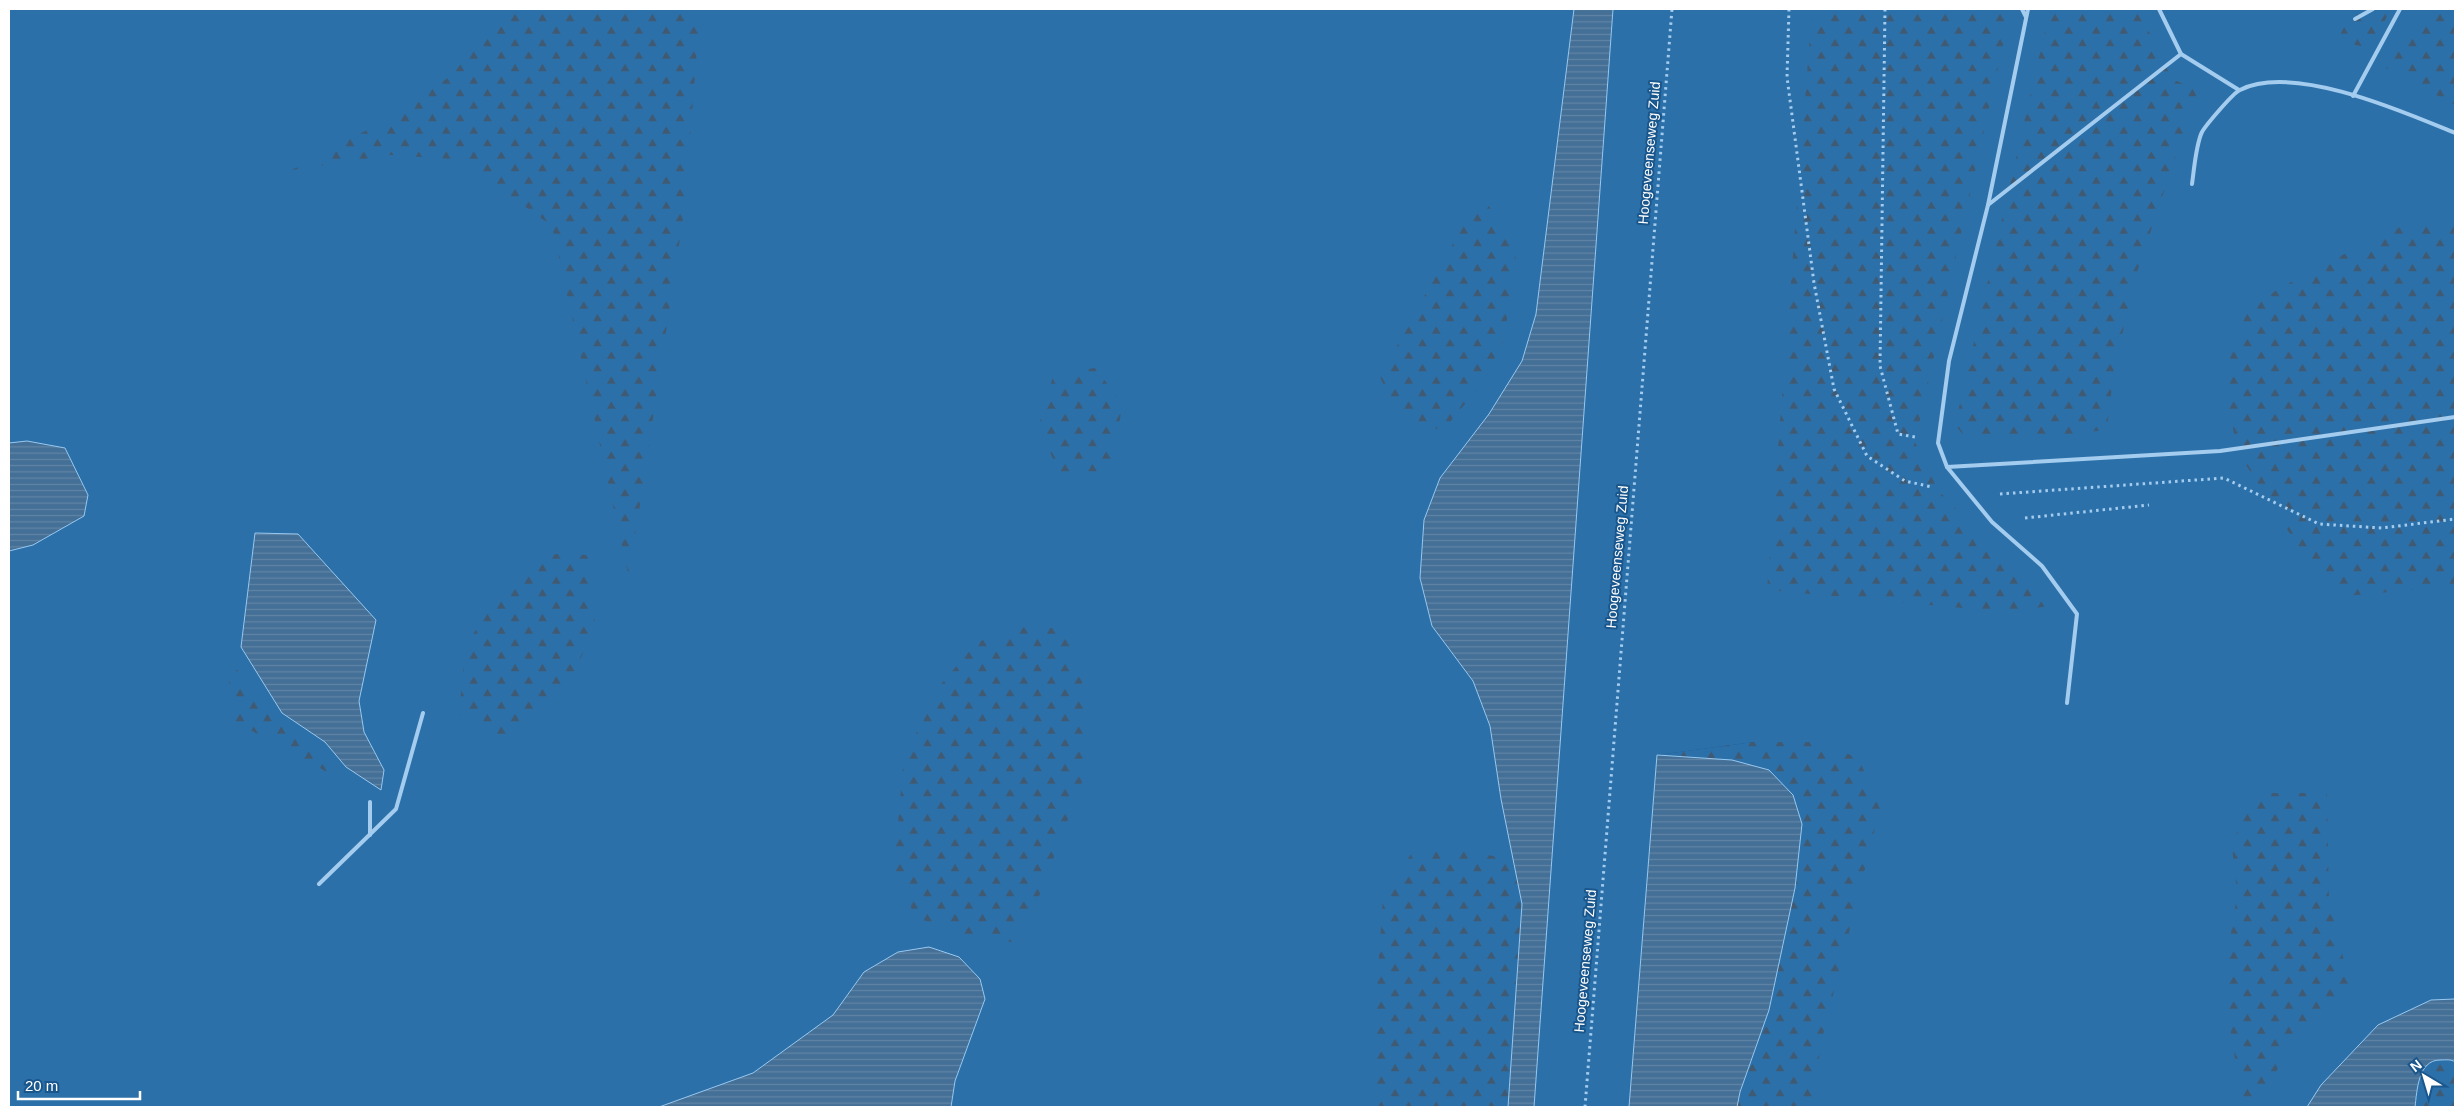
<svg xmlns="http://www.w3.org/2000/svg" width="2464" height="1116" font-family="Arial,sans-serif">
<defs>
<pattern id="forest-firs" width="22" height="20" patternUnits="userSpaceOnUse" patternTransform="scale(1.25)"><rect width="22" height="20" fill="#2c70aa"/><path d="M5 1l3.5 6h-7zM16 11l3.5 6h-7z" fill="#3f5a72"/></pattern>
<pattern id="water-rules" width="6" height="5" patternUnits="userSpaceOnUse" patternTransform="scale(1.25)"><rect width="6" height="5" fill="#446f96"/><path d="M0 2.5h6" fill="none" stroke="#6085a6"/></pattern>
</defs>
<rect width="100%" height="100%" fill="#19568c"/>
<g fill="#2c70aa">
<polygon points="9,9 1574,9 1536,314 1522,361 1489,414 1440,478 1424,520 1420,578 1432,626 1473,681 1490,726 1501,799 1522,904 1508,1107 9,1107"/>
<polygon points="1613,9 2455,9 2455,1107 1737,1107 1740,1092 1769,1010 1795,888 1793,795 1769,770 1754,742 1657,755 1629,1107 1534,1107"/>
</g>
<g fill="url(#forest-firs)">
<polygon points="504,9 700,9 685,205 629,578 552,226 492,183 451,159 391,155 292,170 397,114 452,75"/>
<polygon points="1812,9 2001,9 2007,27 1915,442 1938,490 2049,606 2007,612 1767,590"/>
<polygon points="2050,9 2138,9 2172,79 2198,90 2136,275 2114,370 2107,430 2011,440 1965,437 1955,425"/>
<polygon points="2353,9 2391,9 2370,48 2337,41"/>
<polygon points="2430,9 2455,9 2455,105 2386,68"/>
<polygon points="1487,204 1518,243 1504,340 1481,385 1444,429 1403,427 1380,377 1468,216"/>
<polygon points="2455,221 2455,586 2346,596 2324,587 2239,454 2229,412 2230,351 2249,306 2316,268 2408,223"/>
<polygon points="1095,368 1123,404 1109,472 1062,477 1038,428 1054,373"/>
<polygon points="549,554 590,555 595,628 565,691 501,741 459,714 465,648 498,592"/>
<polygon points="1033,624 1065,631 1082,680 1086,772 1038,899 1013,942 971,938 915,917 894,867 903,767 930,697 977,642"/>
<polygon points="226,658 338,778 234,721"/>
<polygon points="1754,742 1823,742 1859,759 1880,809 1820,1047 1815,1107 1737,1107 1740,1092 1769,1010 1795,888 1657,755"/>
<polygon points="2258,793 2327,793 2329,900 2350,985 2294,1038 2258,1106 2248,1107 2241,1095 2223,985 2237,894 2232,847 2247,802"/>
<polygon points="1453,848 1513,860 1522,904 1508,1107 1378,1107 1372,1065 1383,896 1411,854"/>
<path d="M2434,1060H2453L2455,1062V1107H2415C2417,1087 2417,1073 2434,1060Z"/>
</g>
<g fill="url(#water-rules)" stroke="#97c8f0">
<polygon points="1574,9 1613,9 1534,1107 1508,1107 1522,904 1501,799 1490,726 1473,681 1432,626 1420,578 1424,520 1440,478 1489,414 1522,361 1536,314"/>
<polygon points="27,441 65,448 88,495 84,516 33,545 9,551 9,443"/>
<polygon points="255,533 298,534 376,620 359,701 364,732 384,770 381,790 346,767 325,742 282,713 241,647"/>
<polygon points="1657,755 1732,760 1769,770 1793,795 1802,824 1795,888 1769,1010 1740,1092 1737,1107 1629,1107"/>
<polygon points="929,947 959,957 980,979 985,999 955,1081 951,1107 659,1107 753,1073 833,1015 864,972 898,952"/>
<path d="M2455,999V1062C2451,1059 2446,1060 2440,1060C2418,1060 2417,1091 2415,1107H2307L2321,1085L2378,1025L2431,1000Z"/>
</g>
<g fill="none" stroke-linecap="round" stroke-linejoin="round">
<g stroke="#a4ccee" stroke-width="3" stroke-dasharray="2.5 4" stroke-linecap="butt">
<polyline points="1789,9 1787,77 1814,283 1834,389 1867,456 1905,481 1932,487"/>
<polyline points="1885,9 1880,366 1898,434 1915,437"/>
<polyline points="2000,494 2224,478 2319,524 2382,528 2455,519"/>
<polyline points="2025,518 2149,505"/>
<polyline points="1585,1107 1672,9"/>
</g>
<g stroke="#a4ccee" stroke-width="4">
<polyline points="2022,9 2026,17"/>
<polyline points="2028,9 1988,205 1949,361 1938,443 1947,467 1992,522 2042,566 2077,614 2067,703"/>
<polyline points="2159,9 2181,54 2239,90"/>
<polyline points="2355,19 2373,9"/>
<polyline points="2353,96 2400,9"/>
<path d="M2192,184C2194,170 2196,144 2202,132C2206,125 2233,93 2240,90C2293,63 2404,112 2455,133"/>
<polyline points="1988,205 2181,54"/>
<polyline points="1947,467 2220,451 2455,417"/>
<polyline points="370,802 370,835"/>
<polyline points="319,884 396,809 423,713"/>
</g>
</g>
<g text-anchor="middle" stroke-width="4" stroke-linejoin="round" paint-order="stroke">
<g font-size="14" fill="#fff" stroke="#19568c">
<text transform="translate(1649 153) rotate(-85)" y="5">Hoogeveenseweg Zuid</text>
<text transform="translate(1617 557) rotate(-85)" y="5">Hoogeveenseweg Zuid</text>
<text transform="translate(1585 961) rotate(-85)" y="5">Hoogeveenseweg Zuid</text>
</g>
</g>
<rect width="2464" height="1116" fill="none" stroke="#ffffff" stroke-width="20"/>
<g transform="translate(2424 1076) rotate(322)" stroke="#19568c" stroke-width="4" paint-order="stroke">
<path d="M0-4L9 19L0 12L-9 19Z" fill="#ffffff"/>
<text y="-8" font-size="14" font-weight="bold" text-anchor="middle" fill="#ffffff">N</text>
</g>
<path d="M18 1091v8h122v-8" fill="none" stroke="#ffffff" stroke-width="2.5"/>
<text x="25" y="1091" font-size="15" fill="#ffffff" stroke="#19568c" stroke-width="4" paint-order="stroke">20 m</text>
</svg>
